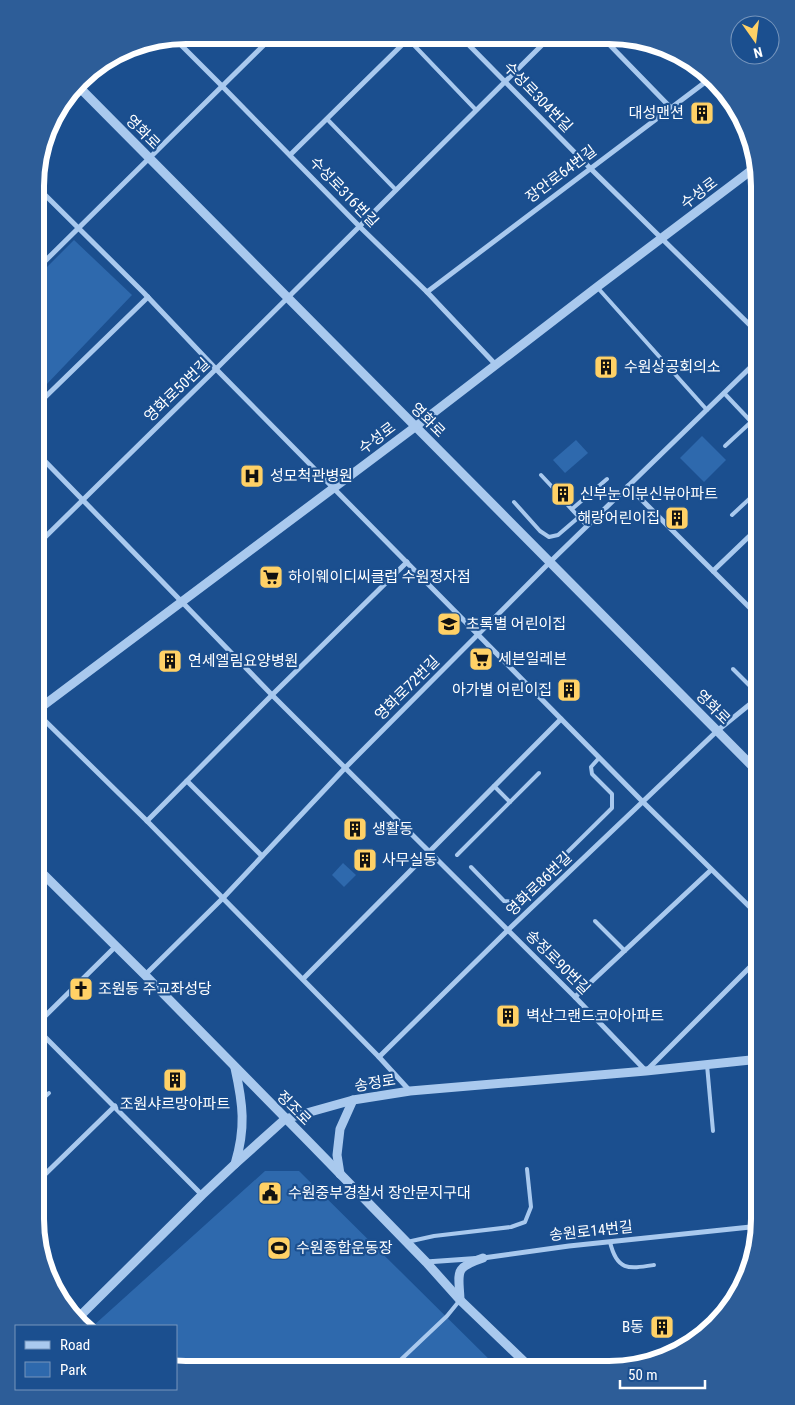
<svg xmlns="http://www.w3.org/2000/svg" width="795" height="1405" font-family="'Roboto Condensed','Noto Sans KR',sans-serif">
<rect width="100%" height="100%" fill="#1b4f8f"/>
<g fill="#2e69ad">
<polygon points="74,240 132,295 45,386 36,379 36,278"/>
<polygon points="702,436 726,460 704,482 680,458"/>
<polygon points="576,440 588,453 565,473 553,460"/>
<polygon points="343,863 356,875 344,887 332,875"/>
<polygon points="265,1171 299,1171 500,1370 176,1369 176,1326 93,1326"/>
</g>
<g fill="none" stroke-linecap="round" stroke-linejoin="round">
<g stroke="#a9c9ee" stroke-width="4">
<polyline points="253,35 263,46"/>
<polyline points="408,39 476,110"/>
<polyline points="327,119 396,190"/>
<polyline points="597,287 707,410"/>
<polyline points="724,393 760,431"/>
<polyline points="725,446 751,422"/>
<polyline points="541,475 556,491"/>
<polyline points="514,502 540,531 549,537 558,535 579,517"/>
<polyline points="565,502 587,526"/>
<polyline points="572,509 607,479"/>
<polyline points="732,515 760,489"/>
<polyline points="733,669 760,696"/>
<polyline points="494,786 510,802"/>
<polyline points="457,855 539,773"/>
<polyline points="471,867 504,901 517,902 612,808 612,794 592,774 591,767 599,758"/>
<polyline points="595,921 625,951"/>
<polyline points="707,1065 713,1131"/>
<polyline points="35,1106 49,1093"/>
<polyline points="407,1242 434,1236 511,1227 525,1222 531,1207 527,1169"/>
<path d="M610,1242C617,1271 628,1269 654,1265"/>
<polyline points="391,1369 447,1316 460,1300"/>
</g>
<g stroke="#a9c9ee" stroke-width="5">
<polyline points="173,37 222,86 359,226 427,292 496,365"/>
<polyline points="461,37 590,168 760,335"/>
<polyline points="603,38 671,108"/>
<polyline points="290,155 411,36"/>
<polyline points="36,186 144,293 216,369 643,802 760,917"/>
<polyline points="36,270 273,36"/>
<polyline points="427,292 712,77"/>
<polyline points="36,406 148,297"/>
<polyline points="36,452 182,602 272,695 575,997 646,1071 760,957"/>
<polyline points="628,486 760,618"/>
<polyline points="36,546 216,369 550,37"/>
<polyline points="713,571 760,526"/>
<polyline points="36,712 147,821 379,1057 410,1091"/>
<polyline points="187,781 262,856"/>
<polyline points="147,821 272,695 407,562"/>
<polyline points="145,975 223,898 345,768 550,562 760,358"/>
<polyline points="303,979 561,719"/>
<polyline points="575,997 711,870"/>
<polyline points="35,1026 116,946"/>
<polyline points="35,1027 202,1195"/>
<polyline points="379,1057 508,930 717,731 760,696"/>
<polyline points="35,1184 115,1106"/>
<polyline points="426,1262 483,1258 569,1246 760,1226"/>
</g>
<g stroke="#a9c9ee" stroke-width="9">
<polyline points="77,85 760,774"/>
<polyline points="36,711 415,427 597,287 757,166"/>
<polyline points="35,866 145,975 310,1143 426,1262 460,1300 533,1370"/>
<path d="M235,1164C246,1128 243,1104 235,1068"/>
<polyline points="340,1174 337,1155 340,1129 353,1100"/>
<path d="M460,1300C459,1272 453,1268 483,1258"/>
<polyline points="77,1319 202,1195 235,1164 285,1119 353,1100 410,1091 646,1071 760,1059"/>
</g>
</g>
<defs>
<g id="building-square" transform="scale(1.25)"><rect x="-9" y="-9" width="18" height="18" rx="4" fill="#ffd166" stroke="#1b4f8f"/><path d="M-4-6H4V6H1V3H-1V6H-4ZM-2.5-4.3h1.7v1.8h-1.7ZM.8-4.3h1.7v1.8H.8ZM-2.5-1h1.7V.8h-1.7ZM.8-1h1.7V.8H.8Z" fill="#111"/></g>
<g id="hospital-square" transform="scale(1.25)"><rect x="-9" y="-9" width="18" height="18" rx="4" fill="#ffd166" stroke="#1b4f8f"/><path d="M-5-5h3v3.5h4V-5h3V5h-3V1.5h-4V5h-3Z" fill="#111"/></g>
<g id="supermarket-square" transform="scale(1.25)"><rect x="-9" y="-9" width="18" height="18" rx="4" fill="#ffd166" stroke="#1b4f8f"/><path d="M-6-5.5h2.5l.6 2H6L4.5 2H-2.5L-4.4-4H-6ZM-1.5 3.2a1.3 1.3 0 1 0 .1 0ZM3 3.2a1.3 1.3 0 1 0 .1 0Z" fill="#111"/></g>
<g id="school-square" transform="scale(1.25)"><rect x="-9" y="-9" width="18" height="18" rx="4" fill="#ffd166" stroke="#1b4f8f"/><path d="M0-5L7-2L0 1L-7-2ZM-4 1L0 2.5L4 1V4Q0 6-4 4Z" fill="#111"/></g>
<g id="church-square" transform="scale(1.25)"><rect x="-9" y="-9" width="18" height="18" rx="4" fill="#ffd166" stroke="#1b4f8f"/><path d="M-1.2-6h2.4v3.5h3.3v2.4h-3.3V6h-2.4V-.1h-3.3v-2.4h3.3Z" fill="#111"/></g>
<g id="civic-square" transform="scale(1.25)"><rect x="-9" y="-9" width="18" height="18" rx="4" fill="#ffd166" stroke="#1b4f8f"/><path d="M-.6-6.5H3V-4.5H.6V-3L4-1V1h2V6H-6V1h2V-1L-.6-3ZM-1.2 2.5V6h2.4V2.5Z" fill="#111"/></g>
<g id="stadium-square" transform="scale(1.25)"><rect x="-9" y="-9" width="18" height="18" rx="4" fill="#ffd166" stroke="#1b4f8f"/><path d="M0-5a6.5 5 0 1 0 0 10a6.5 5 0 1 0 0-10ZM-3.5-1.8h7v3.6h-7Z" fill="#111"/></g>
</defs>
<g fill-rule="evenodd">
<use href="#building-square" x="702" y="113"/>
<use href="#building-square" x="606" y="367"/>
<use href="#hospital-square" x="252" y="476"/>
<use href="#building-square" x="563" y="494"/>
<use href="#building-square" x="677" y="518"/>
<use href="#supermarket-square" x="271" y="577"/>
<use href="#school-square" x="449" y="624"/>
<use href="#supermarket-square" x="481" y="659"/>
<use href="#building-square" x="170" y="661"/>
<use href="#building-square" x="569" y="690"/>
<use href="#building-square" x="355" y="829"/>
<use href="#building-square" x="365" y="860"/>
<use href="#church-square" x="81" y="989"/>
<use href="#building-square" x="508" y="1016"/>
<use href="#building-square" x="175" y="1080"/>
<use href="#civic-square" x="270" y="1193"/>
<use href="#stadium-square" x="279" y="1248"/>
<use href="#building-square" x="662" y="1327"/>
</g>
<g text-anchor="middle" stroke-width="4.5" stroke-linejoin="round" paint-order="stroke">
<g font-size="15" fill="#fff" stroke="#1b4f8f">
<text transform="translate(538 97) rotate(46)" y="5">수성로304번길</text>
<text transform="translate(143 132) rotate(45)" y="5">영화로</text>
<text transform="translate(561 174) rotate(-37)" y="5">장안로64번길</text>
<text transform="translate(344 192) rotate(46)" y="5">수성로316번길</text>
<text transform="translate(699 193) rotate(-37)" y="5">수성로</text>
<text transform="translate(177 390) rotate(-44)" y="5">영화로50번길</text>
<text transform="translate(428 420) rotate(45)" y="5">영화로</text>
<text transform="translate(377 438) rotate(-37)" y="5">수성로</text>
<text transform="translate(407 688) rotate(-45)" y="5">영화로72번길</text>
<text transform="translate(713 707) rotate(45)" y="5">영화로</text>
<text transform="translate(539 884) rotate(-44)" y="5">영화로86번길</text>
<text transform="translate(558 962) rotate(45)" y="5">송정로90번길</text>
<text transform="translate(375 1083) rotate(-9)" y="5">송정로</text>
<text transform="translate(294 1108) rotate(45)" y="5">정조로</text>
<text transform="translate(591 1231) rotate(-6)" y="5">송원로14번길</text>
</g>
<g font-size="15" fill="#fff" stroke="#1b4f8f" text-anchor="start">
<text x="684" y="118" text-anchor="end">대성맨션</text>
<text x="624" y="372">수원상공회의소</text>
<text x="270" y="481">성모척관병원</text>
<text x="580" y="499">신부눈이부신뷰아파트</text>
<text x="660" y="523" text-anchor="end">해랑어린이집</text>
<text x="288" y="582">하이웨이디씨클럽 수원정자점</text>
<text x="466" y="629">초록별 어린이집</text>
<text x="498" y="664">세븐일레븐</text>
<text x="188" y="666">연세엘림요양병원</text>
<text x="552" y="695" text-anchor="end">아가별 어린이집</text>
<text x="372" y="834">생활동</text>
<text x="382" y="865">사무실동</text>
<text x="98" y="994">조원동 주교좌성당</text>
<text x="526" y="1021">벽산그랜드코아아파트</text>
<text x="175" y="1109" text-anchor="middle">조원샤르망아파트</text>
<text x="288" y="1198">수원중부경찰서 장안문지구대</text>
<text x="296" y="1253">수원종합운동장</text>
<text x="644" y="1332" text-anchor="end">B동</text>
</g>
</g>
<path d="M0 0H795V1405H0ZM186 44H609A142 142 0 0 1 751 186V1219A142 142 0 0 1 609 1361H186A142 142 0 0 1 44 1219V186A142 142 0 0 1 186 44Z" fill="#2d5d98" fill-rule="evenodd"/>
<path fill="none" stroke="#fff" stroke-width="6" d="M186 44H609A142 142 0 0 1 751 186V1219A142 142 0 0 1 609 1361H186A142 142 0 0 1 44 1219V186A142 142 0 0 1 186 44Z"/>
<rect x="15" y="1325" width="162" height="65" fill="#1b4f8f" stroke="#7695bc"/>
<rect x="25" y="1341" width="25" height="8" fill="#a9c9ee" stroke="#7695bc"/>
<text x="60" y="1350" font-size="15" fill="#ffffff">Road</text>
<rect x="25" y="1362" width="25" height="15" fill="#2e69ad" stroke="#7695bc"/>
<text x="60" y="1375" font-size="15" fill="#ffffff">Park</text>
<g transform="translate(755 40) rotate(166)"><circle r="24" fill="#1b4f8f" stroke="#7695bc"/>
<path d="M0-4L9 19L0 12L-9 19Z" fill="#ffd166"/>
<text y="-8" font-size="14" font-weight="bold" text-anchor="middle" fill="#ffffff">N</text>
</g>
<path d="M620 1380v8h85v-8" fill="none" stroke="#ffffff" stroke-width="2.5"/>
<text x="628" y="1380" font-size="15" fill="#ffffff" stroke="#1b4f8f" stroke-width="4" paint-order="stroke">50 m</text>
</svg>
